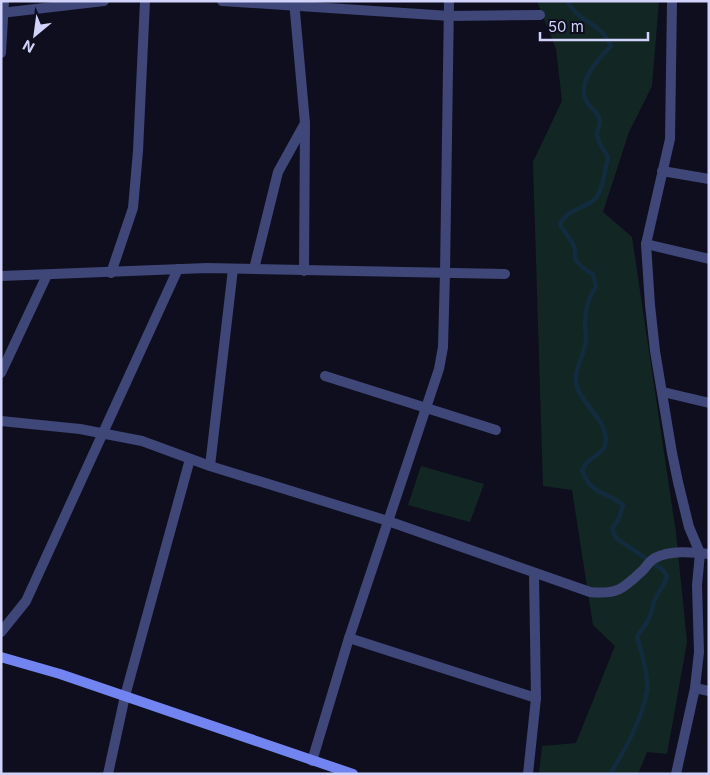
<svg xmlns="http://www.w3.org/2000/svg" width="710" height="775" font-family="Inter,sans-serif">
<rect width="100%" height="100%" fill="#0f0e1e"/>
<g fill="#122723">
<polygon points="537,1 659,1 652,86 629,132 603,212 632,237 676,533 687,642 667,754 647,752 638,774 539,774 542,746 576,743 615,646 593,625 572,490 543,486 533,162 562,101 556,49"/>
<polygon points="421,466 484,484 470,522 408,505"/>
</g>
<g fill="none" stroke-linecap="round" stroke-linejoin="round">
<path stroke="#122b3e" stroke-width="4.5" d="M567,1C570,5 573,10 577,14C593,27 601,26 611,46C599,58 575,83 587,102C591,109 599,113 600,121C600,125 598,129 597,133C597,142 604,150 608,157C605,169 603,191 595,199C584,209 567,209 560,224C567,239 577,241 575,259L583,268L593,274L596,287C587,300 585,312 585,327C585,331 587,335 586,339C585,356 572,370 577,387C582,404 611,424 605,445C603,453 594,456 589,461C586,463 584,467 582,470C592,497 604,489 623,505L619,518L612,529L616,538L663,570L667,576C665,585 662,587 658,594C652,602 653,612 648,620C645,626 640,631 637,637C641,650 649,679 647,691C642,719 625,750 610,774"/>
<g stroke="#3f4678" stroke-width="10">
<polyline points="222,1 450,16 540,15"/>
<polyline points="294,1 305,123 304,271"/>
<polyline points="672,1 670,139 646,244 650,305 655,351 672,453 678,482 689,527 700,553 697,585 699,652 695,688 676,774"/>
<polyline points="1,13 104,1"/>
<polyline points="1,53 4,1"/>
<polyline points="662,171 709,179"/>
<polyline points="646,244 709,259"/>
<polyline points="254,269 278,172 304,125"/>
<polyline points="111,273 133,208 138,151 145,1"/>
<polyline points="1,276 207,268 505,274"/>
<polyline points="1,373 47,275"/>
<polyline points="325,376 496,430"/>
<polyline points="663,392 709,403"/>
<path d="M1,421L80,429L142,441L210,466L388,521L590,592C618,595 624,588 644,569C647,565 651,560 655,558C670,550 692,552 709,554"/>
<polyline points="210,466 233,269"/>
<polyline points="1,632 26,601 178,269"/>
<polyline points="349,638 536,698"/>
<polyline points="695,688 709,691"/>
<polyline points="312,761 349,638 439,369 443,347 445,273 449,1"/>
<polyline points="108,774 125,696 190,459"/>
<polyline points="528,774 536,698 534,574"/>
</g>
<polyline stroke="#7284ef" stroke-width="10" points="1,657 60,674 353,774"/>
</g>
<rect width="710" height="775" fill="none" stroke="#d1d3fa" stroke-width="5"/>
<g transform="translate(35 35) rotate(209)" stroke="#0f0e1e" stroke-width="4" paint-order="stroke">
<path d="M0-4L9 19L0 12L-9 19Z" fill="#d1d3fa"/>
<text y="-8" font-size="14" font-weight="bold" text-anchor="middle" fill="#d1d3fa">N</text>
</g>
<path d="M540 32v8h108v-8" fill="none" stroke="#d1d3fa" stroke-width="2.5"/>
<text x="548" y="32" font-size="15" fill="#d1d3fa" stroke="#0f0e1e" stroke-width="4" paint-order="stroke">50 m</text>
</svg>
